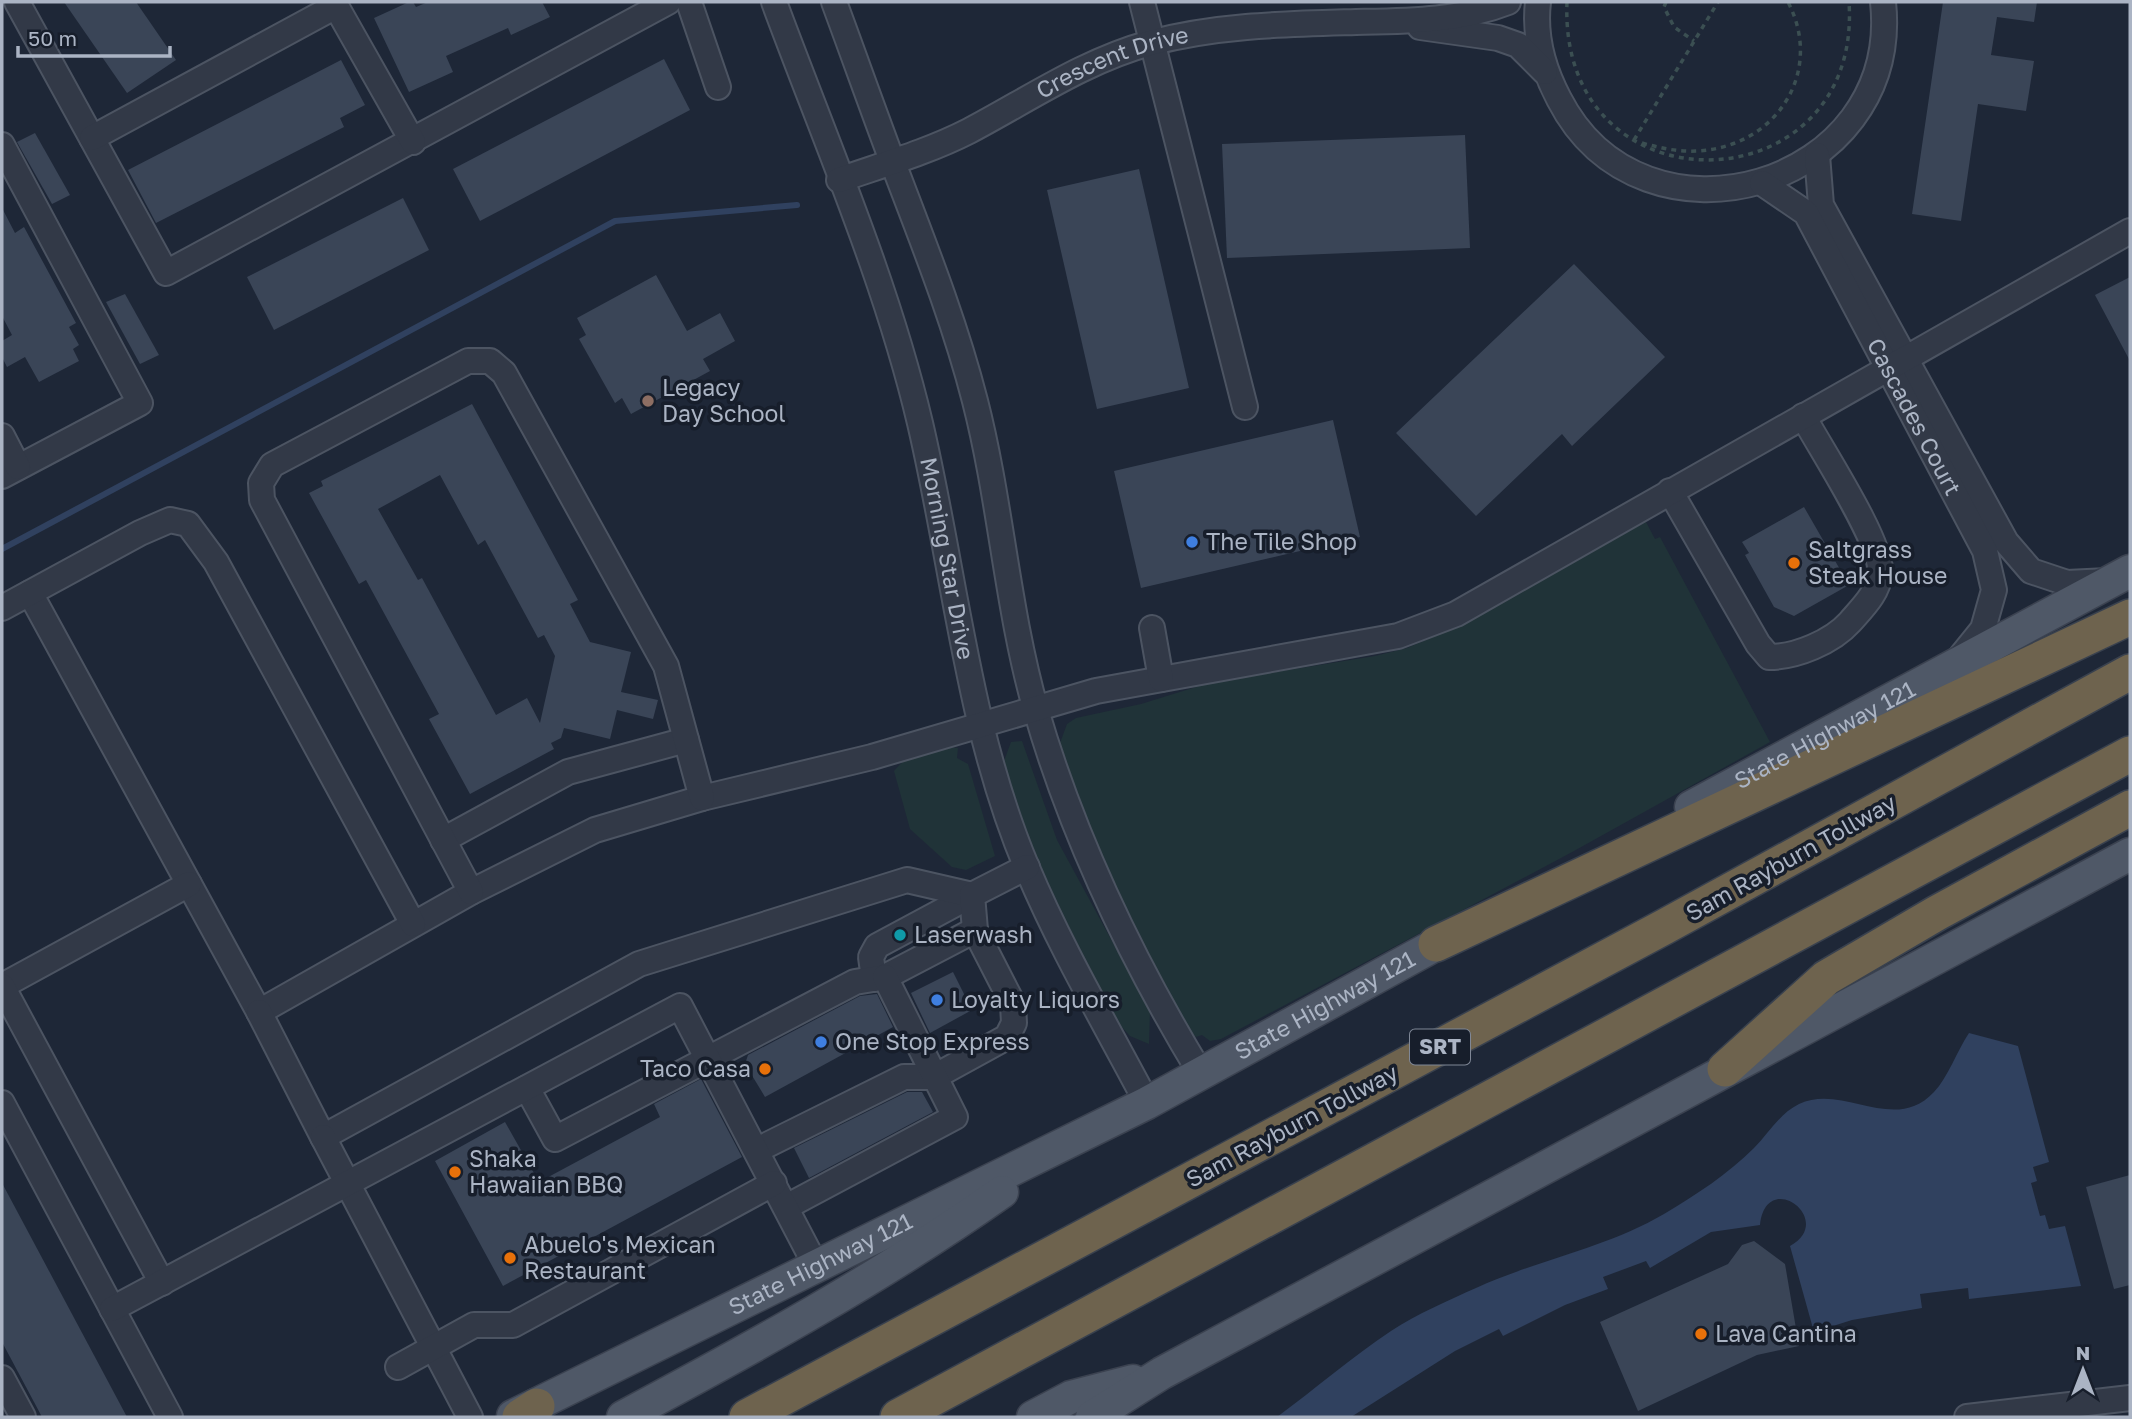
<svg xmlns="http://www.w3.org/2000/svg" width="2132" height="1419" font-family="'Golos Text',sans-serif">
<rect width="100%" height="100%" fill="#1e2737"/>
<g fill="#203338">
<polygon points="1646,522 1655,539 1660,537 1770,742 1574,851 1221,1039 1210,1041 1202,1035 1196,1037 1187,1029 1123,911 1079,807 1060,743 1067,724 1076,718 1141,704 1209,683 1375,656 1407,648 1440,634"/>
<polygon points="1022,741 1057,840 1150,1011 1149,1044 1130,1036 1117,1022 1084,964 1035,853 1006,775 1004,761 1011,742"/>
<polygon points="949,747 958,748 957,758 968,764 995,856 966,870 952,867 910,829 894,771 906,758"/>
</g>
<path fill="#30415f" d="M1969,1033L2018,1046L2049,1162L2033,1167L2037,1181L2031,1183L2040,1216L2045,1215L2049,1229L2065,1226L2081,1286L1969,1299L1968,1288L1920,1294L1922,1308L1852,1320L1814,1332L1790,1246C1837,1220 1766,1167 1760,1225L1711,1232L1650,1268L1646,1261L1603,1277L1608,1289L1565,1305L1503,1336L1499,1329L1455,1351L1351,1417H1277C1315,1389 1352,1357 1391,1331C1417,1314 1449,1300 1476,1288C1537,1260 1606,1248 1664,1214C1696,1195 1728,1174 1754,1148C1769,1133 1779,1114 1799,1104C1844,1083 1894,1135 1934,1092C1948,1077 1957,1051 1969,1033Z"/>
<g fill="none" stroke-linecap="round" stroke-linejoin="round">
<polyline stroke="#30415f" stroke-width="6" points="2,549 615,221 797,205"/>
</g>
<g fill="#3a4557" fill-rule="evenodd">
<polygon points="64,2 136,2 176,60 127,93"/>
<polygon points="409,2 413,2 416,7 428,2 542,2 550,17 511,35 508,28 446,56 453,72 409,92 374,18"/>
<polygon points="1943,2 2037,2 2034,22 1997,17 1991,55 2034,61 2026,111 1978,104 1961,221 1912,214"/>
<polygon points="664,59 690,110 480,221 453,169"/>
<polygon points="341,60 365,105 340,118 344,127 156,223 128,170"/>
<polygon points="35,133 70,195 52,204 17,142"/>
<polygon points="1465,135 1470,248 1227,258 1222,144"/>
<polygon points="1139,169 1189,388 1097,409 1047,190"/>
<polygon points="403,198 429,250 274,330 247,277"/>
<polygon points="2,208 15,233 24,227 76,323 69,327 79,345 73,349 79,361 39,382 25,357 7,367 2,357 2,341 12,335 2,316"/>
<polygon points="1574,264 1665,357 1572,446 1562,434 1476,516 1396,433"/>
<polygon points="656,275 687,331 720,313 735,341 703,359 710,371 631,414 622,398 615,403 579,339 586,335 577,318"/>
<polygon points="2130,277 2130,361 2095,295"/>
<polygon points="125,294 159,355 140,364 106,302"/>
<path d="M472,404L578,600L570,604L590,642L631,652L621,692L658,700L653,719L617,710L610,739L564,728L561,738L551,743L554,749L470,794L429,719L439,714L366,580L359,584L309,493L323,486L321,481ZM440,475L478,545L485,540L538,638L544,635L555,656L540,723L527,698L496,715L422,578L418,580L378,509Z"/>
<polygon points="1333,420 1360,537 1141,588 1114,471"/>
<polygon points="1804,507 1849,585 1794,616 1774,607 1745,555 1749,553 1742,542"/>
<polygon points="953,972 972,1010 930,1033 911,993"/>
<polygon points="877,994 893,1027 765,1097 745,1064 748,1055 860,996"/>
<polygon points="701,1079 742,1157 503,1286 435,1161 505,1122 539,1182 660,1117 654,1104"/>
<polygon points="907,1092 922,1092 933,1112 809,1178 794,1148"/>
<polygon points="2130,1175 2130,1285 2114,1289 2086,1187"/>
<polygon points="2,1183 127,1417 42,1417 2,1342"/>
<polygon points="1754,1241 1785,1264 1799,1346 1757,1355 1638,1411 1600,1322 1728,1264 1742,1245"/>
</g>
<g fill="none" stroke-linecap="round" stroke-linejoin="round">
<g stroke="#4c5462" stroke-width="28">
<g id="minor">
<polyline points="17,2 166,273 668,2"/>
<polyline points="689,2 718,87"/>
<path id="s1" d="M774,2C825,140 886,279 920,423C955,572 967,726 1027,868C1061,949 1106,1025 1147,1103"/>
<path d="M834,2C854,56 873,110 893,163C923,242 954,319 975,401C1001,502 1007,609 1036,710C1073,838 1132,960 1201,1074"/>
<polyline points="1142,2 1245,407"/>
<path d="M1538,2C1534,36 1543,69 1559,99C1643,263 1903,187 1883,2"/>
<polyline points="1420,27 1498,38 1518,45 1545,72"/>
<polyline points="92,138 336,6 413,142"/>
<polyline points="2,145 140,403 2,476"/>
<polyline points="1817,155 1821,205 2006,542 2031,571 2067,583 2108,581"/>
<path id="s2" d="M839,180C882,165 928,152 969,131C1028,100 1084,61 1150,43C1217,25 1287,24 1356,22C1406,21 1460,21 1508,2"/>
<path id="s3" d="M1762,183L1806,213L1985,551L1994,590L1983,629L1958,660"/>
<polyline points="2,436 18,467"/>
<path d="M1670,491L1758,644L1769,657C1796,657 1832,642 1850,622C1863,607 1878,593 1880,573C1884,545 1819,446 1803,416"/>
<polyline points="30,593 259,1012 471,892 595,830 702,798 872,757 1096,691 1398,636 1456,614 2130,231"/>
<polyline points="2,608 140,533 170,520 188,524 216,562 413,924"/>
<polyline points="1152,628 1161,679"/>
<polyline points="443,840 568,772 686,740"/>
<polyline points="471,892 262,500 261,483 272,465 468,361 490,361 504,373 666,666 702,798"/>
<polyline points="874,979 871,957 877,946 972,895"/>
<polyline points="4,985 189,884"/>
<polyline points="2,986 162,1283"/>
<polyline points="259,1012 323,1137 639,964 907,880 972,895"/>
<polyline points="527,1088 555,1139 855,982 885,977 975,930"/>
<polyline points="2,1103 170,1417"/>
<polyline points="323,1137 470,1417"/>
<polyline points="757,1150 904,1077 934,1077 1007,1037 1014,1023 1013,1004 975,930 972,895 1027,867"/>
<polyline points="786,1207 955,1117 885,977"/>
<polyline points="112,1309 680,1006 816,1266"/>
<polyline points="398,1367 474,1325 513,1325 774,1183"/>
<polyline points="2,1378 23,1417"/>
<polyline points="1967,1417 2130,1398"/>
</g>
</g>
<g stroke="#3b4250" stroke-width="35">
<g id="major">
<path id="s4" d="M1691,807L2130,571"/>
<path id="s5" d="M513,1416L1147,1103L1457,933"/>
<path d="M623,1417C754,1347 880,1278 1002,1192"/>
<polyline points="1033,1417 1071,1397 1133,1381"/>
<polyline points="1092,1417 1162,1373 2130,854"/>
</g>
</g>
<g stroke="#39414e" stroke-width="38">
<g id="highway">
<polyline points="1436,944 2130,617"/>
<polyline points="1725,1069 1826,978 1937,913 2130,808"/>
<polyline points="520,1417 537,1406"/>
<polyline points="747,1417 1664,927 2130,672"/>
<polyline points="898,1417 2130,754"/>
</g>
</g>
<g stroke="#3b4f52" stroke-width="3.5" stroke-dasharray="5 5" stroke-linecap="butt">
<path d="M1567,2C1558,217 1863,208 1849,2"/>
<polyline points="1666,2 1664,7 1674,27 1694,41"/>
<polyline points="1634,140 1718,2"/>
<path d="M1642,143C1660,148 1678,152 1696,151C1775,148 1825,73 1788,2"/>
</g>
<use href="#minor" stroke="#323947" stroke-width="24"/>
<use href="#major" stroke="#4f5867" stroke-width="32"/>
<use href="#highway" stroke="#6e634e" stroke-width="35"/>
</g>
<circle fill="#8d6e63" stroke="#171e2b" stroke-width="2.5" cx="648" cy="401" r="7"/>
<g fill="#3f7fe0" stroke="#171e2b" stroke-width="2.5">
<circle cx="1192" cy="542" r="7"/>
<circle cx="937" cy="1000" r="7"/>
<circle cx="821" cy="1042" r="7"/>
</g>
<g fill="#e8710a" stroke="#171e2b" stroke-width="2.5">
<circle cx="1794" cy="563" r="7"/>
<circle cx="765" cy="1069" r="7"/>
<circle cx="455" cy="1172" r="7"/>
<circle cx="510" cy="1258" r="7"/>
<circle cx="1701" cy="1334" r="7"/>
</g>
<circle fill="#0f9aa8" stroke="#171e2b" stroke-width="2.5" cx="900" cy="935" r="7"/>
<g text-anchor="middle" stroke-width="7" stroke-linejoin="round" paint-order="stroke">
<rect fill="#171e2b" stroke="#7f8796" stroke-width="2" x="1410" y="1029.5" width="60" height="35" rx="5"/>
<g font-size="21" font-weight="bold" fill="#abb4c4">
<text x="1440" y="1054">SRT</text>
</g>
<g font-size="23" fill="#abb4c4" stroke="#171e2b">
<text dy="8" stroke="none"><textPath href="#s2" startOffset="299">Crescent Drive</textPath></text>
<text dy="8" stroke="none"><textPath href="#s3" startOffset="284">Cascades Court</textPath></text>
<text dy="8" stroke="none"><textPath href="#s1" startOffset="584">Morning Star Drive</textPath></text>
<text dy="8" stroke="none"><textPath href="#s4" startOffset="152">State Highway 121</textPath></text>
<text transform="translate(1791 858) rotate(-29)" y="8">Sam Rayburn Tollway</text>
<text dy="8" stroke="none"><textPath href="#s5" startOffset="910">State Highway 121</textPath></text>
<text transform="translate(1292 1126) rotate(-28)" y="8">Sam Rayburn Tollway</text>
<text dy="8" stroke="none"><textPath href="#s5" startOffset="343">State Highway 121</textPath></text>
</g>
<g font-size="23" fill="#abb4c4" stroke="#171e2b" text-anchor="start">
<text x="662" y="396">Legacy<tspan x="662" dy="26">Day School</tspan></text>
<text x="1206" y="550">The Tile Shop</text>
<text x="1808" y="558">Saltgrass<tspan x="1808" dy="26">Steak House</tspan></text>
<text x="914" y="943">Laserwash</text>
<text x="951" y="1008">Loyalty Liquors</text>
<text x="835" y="1050">One Stop Express</text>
<text x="751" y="1077" text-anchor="end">Taco Casa</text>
<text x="469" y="1167">Shaka<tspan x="469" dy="26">Hawaiian BBQ</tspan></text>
<text x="524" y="1253">Abuelo's Mexican<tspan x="524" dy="26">Restaurant</tspan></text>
<text x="1715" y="1342">Lava Cantina</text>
</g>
</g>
<rect width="2132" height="1419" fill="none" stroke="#abb4c4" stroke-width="7"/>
<g transform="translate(2083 1370)" stroke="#171e2b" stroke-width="5" paint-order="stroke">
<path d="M0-5L12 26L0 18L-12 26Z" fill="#abb4c4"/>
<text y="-10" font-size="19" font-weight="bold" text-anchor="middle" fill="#abb4c4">N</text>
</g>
<path d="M18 46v10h152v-10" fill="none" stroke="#abb4c4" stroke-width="3.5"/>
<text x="28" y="46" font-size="21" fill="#abb4c4" stroke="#171e2b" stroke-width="5" paint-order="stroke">50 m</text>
</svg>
